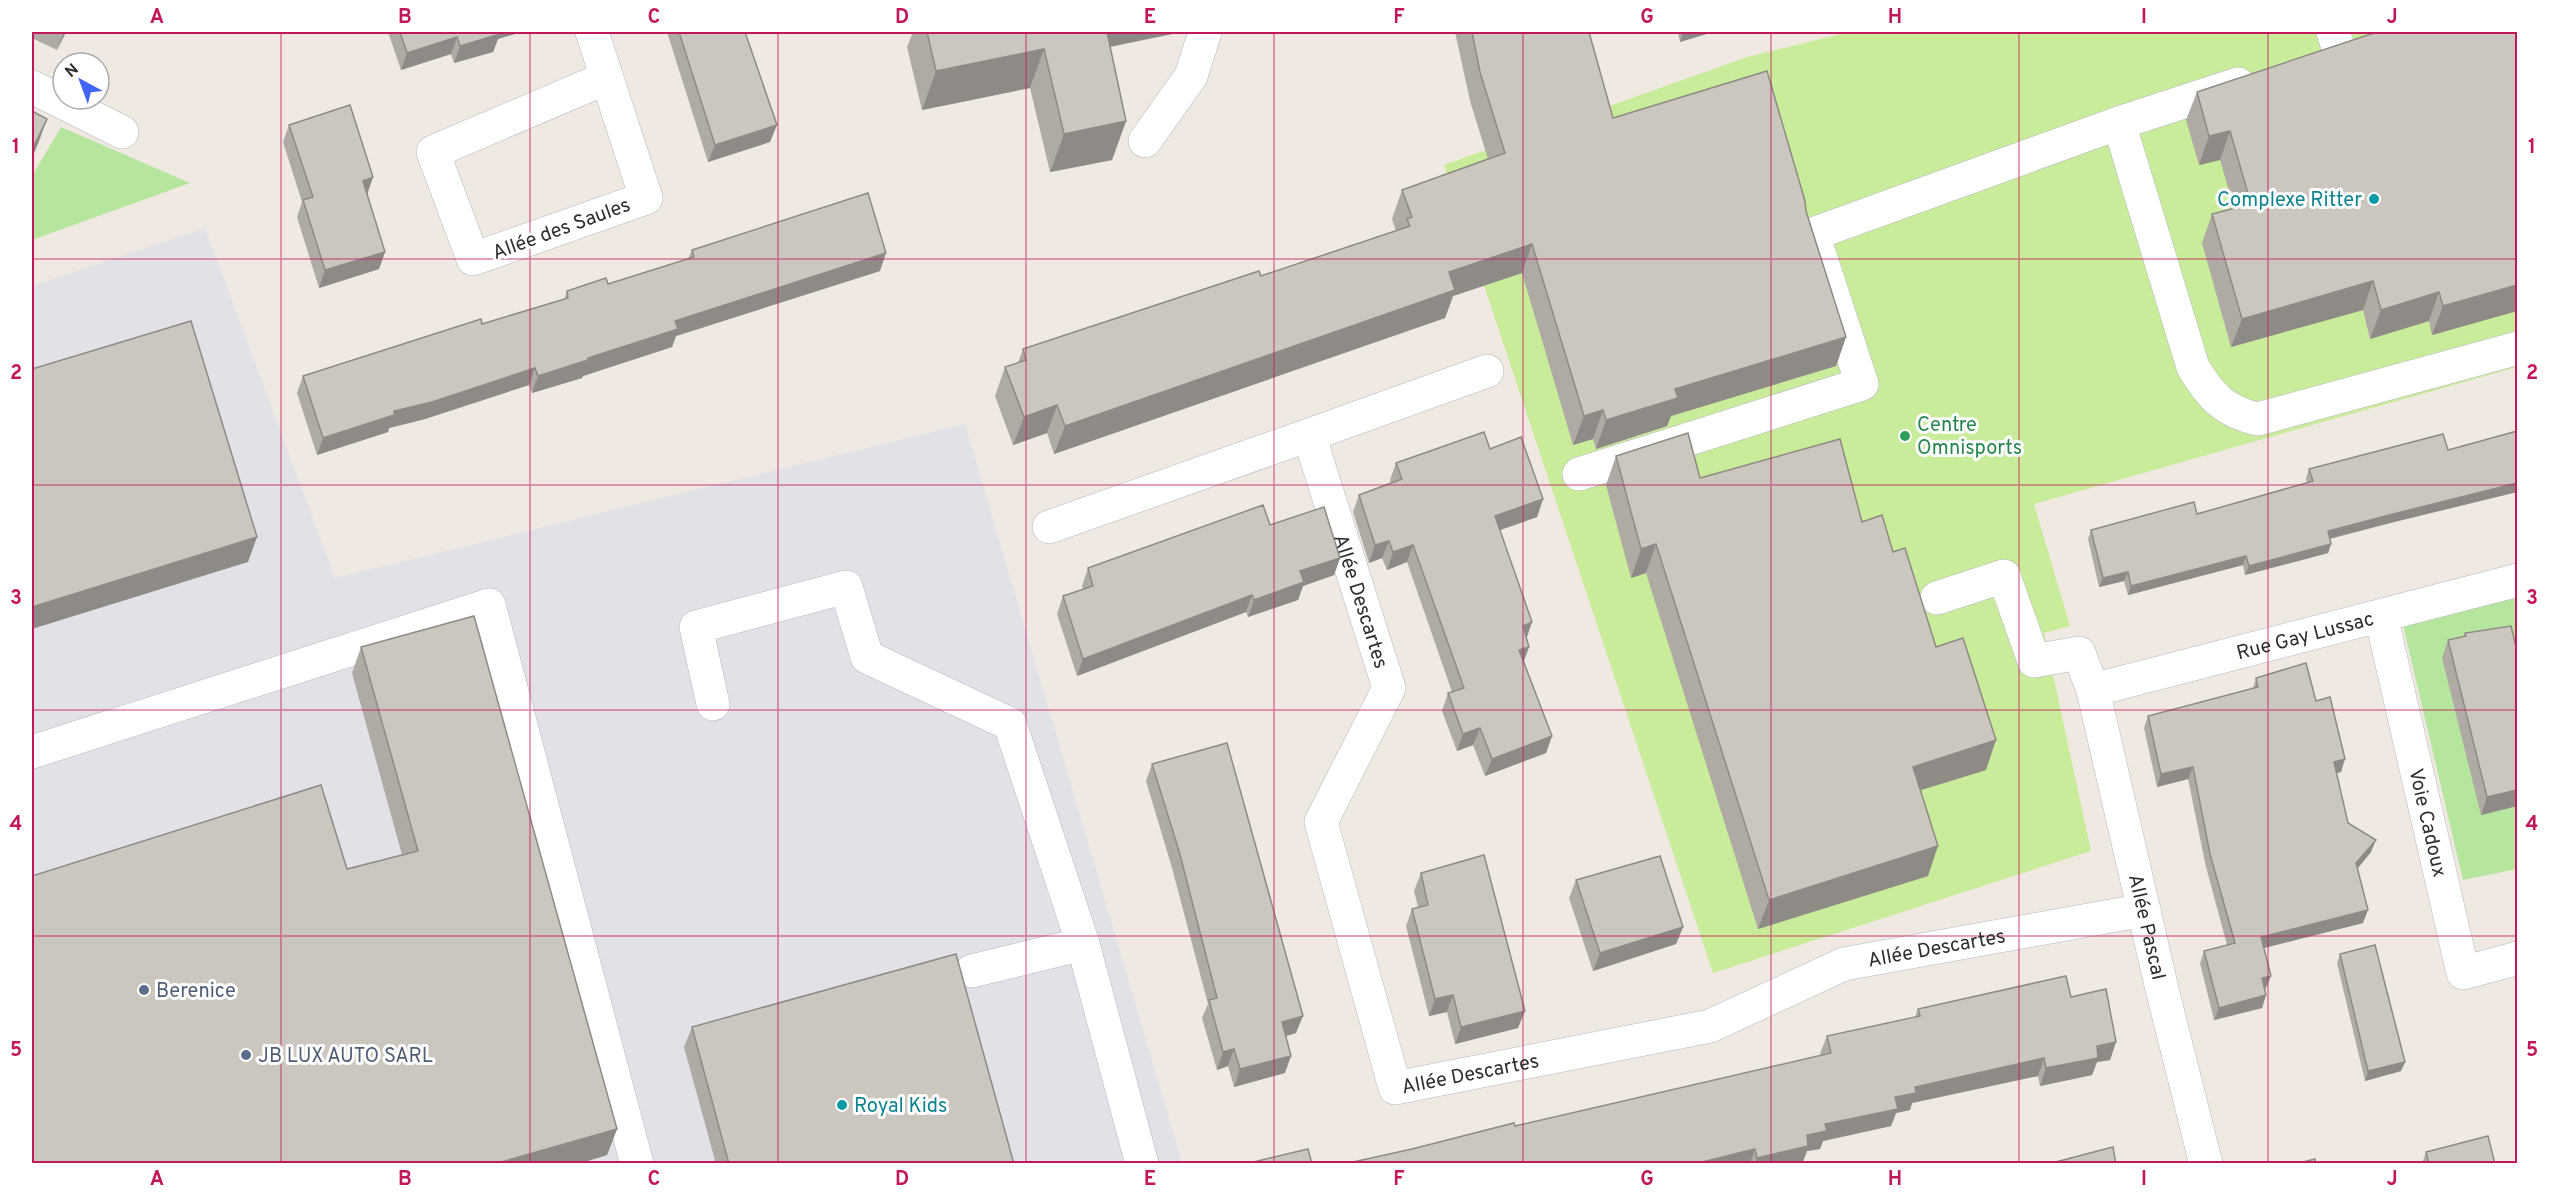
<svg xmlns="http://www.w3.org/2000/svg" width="2549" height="1195" font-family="Overpass,sans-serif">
<rect width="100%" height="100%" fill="#efe9e1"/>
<polygon fill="#e3e1e8" points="205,228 335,578 965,424 1182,1163 32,1163 32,286"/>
<g fill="#b6e59e">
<polygon points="61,127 190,183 32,240 32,176"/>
<polygon points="2517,598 2517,869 2463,880 2403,625"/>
</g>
<polygon fill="#c9ec9a" points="1849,32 2517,32 2517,367 2034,504 2070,626 2044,633 2091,851 1713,973 1444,165 1747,57"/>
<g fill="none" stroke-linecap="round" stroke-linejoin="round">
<g stroke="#b4b7c1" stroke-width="34">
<g id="minor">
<polyline points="592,32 646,198 473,259 433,152 606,78"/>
<polyline points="2333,32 2339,50"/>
<path d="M2238,84L2119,123L2193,367C2210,396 2225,412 2258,419L2518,348"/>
<polyline points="32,87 122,132"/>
<polyline points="1145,141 1191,76 1205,32"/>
<polyline points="1309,435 1487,371"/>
<polyline points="1579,474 1862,384 1813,234 2119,123"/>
<path id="s1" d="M1049,527L1309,435L1389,688L1321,822L1395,1088L1710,1026L1844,964L2144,910"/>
<path id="s2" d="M1937,598L2004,576L2034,661L2079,653L2093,690L2162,989L2206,1164"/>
<path id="s3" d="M2381,616L2463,973L2518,958"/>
<path id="s4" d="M2093,690L2518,580"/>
<polyline points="713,704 696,627 846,587 867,657 1010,724 1083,944"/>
<polyline points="32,752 489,605 637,1164"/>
<polyline points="972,971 1083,944 1142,1164"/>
</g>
</g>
<use href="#minor" stroke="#fff" stroke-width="33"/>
</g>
<g fill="#afaba4">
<polygon points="32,32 66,32 57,50 32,38"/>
<polygon points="388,32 521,32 498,39 493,52 454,63 451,54 401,70"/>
<polygon points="667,32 745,32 770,142 708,162"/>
<polygon points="913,32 1178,32 1177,33 1110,47 1126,121 1112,160 1050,172 1030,88 922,110 907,47"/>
<polygon points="1455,32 1589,32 1613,118 1806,211 1846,337 1836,366 1671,416 1667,426 1596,449 1593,439 1573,445 1522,273 1453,296 1445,318 1054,454 1047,433 1013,445 995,396 1005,367 1018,363 1023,349 1261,276 1396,231 1392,219 1402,190 1488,159 1470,101"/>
<polygon points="1678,32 1713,32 1680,42"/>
<polygon points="2197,92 2517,311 2432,335 2429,321 2370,339 2363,310 2231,347 2202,243 2212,214 2234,208 2220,160 2199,165 2186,120"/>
<polygon points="289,125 373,177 367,194 385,252 379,269 319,288 297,217 302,202 283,142"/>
<polygon points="692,250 880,271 676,336 672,347 583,376 582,378 532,393 529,385 425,419 389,428 388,432 317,455 297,393 303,376 564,300 567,291 608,284 688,259"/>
<polygon points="2517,431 2517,492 2394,522 2330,539 2328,553 2245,575 2243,565 2128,595 2124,581 2099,587 2088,539 2091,530 2197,514 2307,483 2306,478 2309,469 2448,450"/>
<polygon points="1490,449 1543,499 1537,517 1500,530 1532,622 1526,638 1524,661 1552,736 1546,753 1485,776 1473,745 1457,751 1442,711 1448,693 1452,692 1407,562 1387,570 1382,558 1369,563 1353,512 1359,495 1391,483 1390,480 1396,463"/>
<polygon points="1616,456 1862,522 1893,552 1936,647 1986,770 1920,790 1928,876 1758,929 1646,573 1631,578 1606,485"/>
<polygon points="1270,525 1340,558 1334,575 1303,586 1298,600 1248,617 1246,612 1077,676 1057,614 1063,596 1083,589 1082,586 1088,568"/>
<polygon points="2465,633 2517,806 2481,815 2442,658 2448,640 2464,636"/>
<polygon points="361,647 617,1129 607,1155 578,1164 32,1164 347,869 402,855 352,673"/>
<polygon points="2256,678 2316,701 2341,772 2336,773 2348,823 2371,852 2358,868 2363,923 2263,948 2266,988 2265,989 2266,995 2262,1008 2214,1020 2200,963 2204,951 2227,945 2206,867 2188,779 2157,787 2144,728 2148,716 2253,688"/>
<polygon points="1152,764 1296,1033 1286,1036 1285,1073 1234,1087 1228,1066 1217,1070 1202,1018 1208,1004 1172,868 1146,781"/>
<polygon points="1421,873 1518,1028 1455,1044 1447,1012 1429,1016 1406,926 1412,909 1418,907 1414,891"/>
<polygon points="1576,880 1683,927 1676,944 1593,971 1569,898"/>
<polygon points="2340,954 2405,1062 2401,1071 2365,1081 2337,963"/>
<polygon points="2071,997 2116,1042 2110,1060 2097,1062 2092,1075 2040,1086 2038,1076 1912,1103 1910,1110 1896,1113 1891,1126 1823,1141 1820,1149 1807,1151 1802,1164 1344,1164 1515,1126 1821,1056 1820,1054 1827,1036 1915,1017 1918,1009"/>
<polygon points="692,1027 1014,1164 716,1164 684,1047"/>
<polygon points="2426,1152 2495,1164 2422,1164"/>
</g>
<g fill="#8e8b86">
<polygon points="64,32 66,32 57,50"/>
<polygon points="495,32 521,32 498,39 493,52 454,63 460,46"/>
<polygon points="1096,32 1178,32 1177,33 1089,51"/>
<polygon points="1683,32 1713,32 1680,42"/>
<polygon points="457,37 451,54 401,70 407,53"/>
<polygon points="1044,49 1030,88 922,110 936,71"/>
<polygon points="47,119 38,144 32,158 32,150"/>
<polygon points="1126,121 1112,160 1050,172 1064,134"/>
<polygon points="777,125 770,142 708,162 715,145"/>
<polygon points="2230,131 2220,160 2199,165 2209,136"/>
<polygon points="373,177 367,195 363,181"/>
<polygon points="1532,244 1522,273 1453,296 1445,318 1054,454 1065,426 1449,272"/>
<polygon points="385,252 379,269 319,288 325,270"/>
<polygon points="886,253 880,271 676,336 672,347 583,376 582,378 532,393 538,376 588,358 675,321"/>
<polygon points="2373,281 2363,310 2231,347 2242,319"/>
<polygon points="2517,285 2517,311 2432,335 2443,306"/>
<polygon points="2439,292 2429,321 2370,339 2381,310"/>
<polygon points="1846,337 1836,366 1671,416 1667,426 1596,449 1606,420 1675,389"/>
<polygon points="535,368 529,385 425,419 389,428 388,432 317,455 323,438 394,411"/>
<polygon points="1057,405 1047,433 1013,445 1024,417"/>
<polygon points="1603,410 1593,439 1573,445 1584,416"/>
<polygon points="2517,483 2517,492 2394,522 2324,540 2328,531 2397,513"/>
<polygon points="1543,499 1537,517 1489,534 1495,516"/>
<polygon points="257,537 248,562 32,629 32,607"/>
<polygon points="1389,541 1382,558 1369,563 1375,545"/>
<polygon points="1656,544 1646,573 1631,578 1641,549"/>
<polygon points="2331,544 2328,553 2245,575 2249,566"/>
<polygon points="1413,545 1407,562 1387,570 1393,552"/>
<polygon points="2246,556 2243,565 2128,595 2131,586"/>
<polygon points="1340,558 1334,575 1303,586 1298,600 1248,617 1254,600 1300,571"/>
<polygon points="2128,572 2124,581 2099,587 2103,578"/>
<polygon points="1252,595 1246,612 1077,676 1083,659"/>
<polygon points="1532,622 1526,640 1523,626"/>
<polygon points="1529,647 1523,664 1519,650"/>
<polygon points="1480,728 1473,745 1457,751 1463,734"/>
<polygon points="1552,736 1546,753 1485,776 1492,759"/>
<polygon points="1996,740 1986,770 1902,796 1913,767"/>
<polygon points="2345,759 2341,772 2329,775 2334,762"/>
<polygon points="2193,767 2188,779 2157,787 2161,774"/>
<polygon points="2517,790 2517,806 2481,815 2487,797"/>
<polygon points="2376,840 2371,852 2352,875 2356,863"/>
<polygon points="1938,846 1928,876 1758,929 1769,900"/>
<polygon points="2368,910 2363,923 2256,950 2261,937"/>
<polygon points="1683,927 1676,944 1593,971 1600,953"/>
<polygon points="2271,976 2266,988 2258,990 2262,978"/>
<polygon points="1453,995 1447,1012 1429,1016 1435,999"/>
<polygon points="2266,995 2262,1008 2214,1020 2219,1008"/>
<polygon points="1525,1011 1518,1028 1455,1044 1461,1027"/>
<polygon points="1303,1016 1296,1033 1276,1039 1282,1022"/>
<polygon points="2116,1042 2110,1060 2097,1062 2092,1075 2040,1086 2046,1068 2097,1046"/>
<polygon points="1234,1049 1228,1066 1217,1070 1223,1052"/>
<polygon points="1291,1056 1285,1073 1234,1087 1240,1069"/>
<polygon points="2044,1058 2038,1076 1912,1103 1910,1110 1896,1113 1891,1126 1823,1141 1820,1149 1807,1151 1802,1164 1755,1164 1757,1158 1825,1124 1895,1097 1915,1087"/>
<polygon points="2405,1062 2401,1071 2365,1081 2368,1071"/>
<polygon points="617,1129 607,1155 578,1164 494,1164"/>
<polygon points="1755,1149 1750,1164 1694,1164"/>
</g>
<g fill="#cbc7bf" stroke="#8e8b86" stroke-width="1.5">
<polygon points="400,32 499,32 500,34 460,46 457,37 407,53"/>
<polygon points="679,32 745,32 777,125 715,145"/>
<polygon points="927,32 1107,32 1126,121 1064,134 1044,49 936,71"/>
<polygon points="1472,32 1589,32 1613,118 1767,71 1805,201 1806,211 1846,337 1675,389 1678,398 1606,420 1603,410 1584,416 1532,244 1449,272 1455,290 1065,426 1057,405 1024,417 1005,367 1026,360 1023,349 1259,271 1261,276 1410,226 1407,219 1412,217 1402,190 1505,153 1480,72"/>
<polygon points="2377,32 2517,32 2517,285 2443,306 2439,292 2381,310 2373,281 2242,319 2212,214 2251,204 2230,131 2209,136 2197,92"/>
<polygon points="350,105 373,177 363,181 385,252 325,270 303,200 313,197 289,125"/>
<polygon points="32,111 47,119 32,150"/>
<polygon points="868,193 886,253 675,321 678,329 588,358 588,360 538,376 535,368 432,402 394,411 394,415 323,438 303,376 481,319 482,324 568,298 567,291 606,278 608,284 694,257 692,250"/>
<polygon points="191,321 257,537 32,607 32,369"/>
<polygon points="2517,431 2517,483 2397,513 2328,531 2331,544 2249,566 2246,556 2131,586 2128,572 2103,578 2091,530 2194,502 2197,514 2313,481 2309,469 2443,434 2448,450"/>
<polygon points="1484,432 1490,449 1521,437 1543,499 1495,516 1532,622 1523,626 1529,647 1519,650 1552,736 1492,759 1480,728 1463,734 1448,693 1464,688 1413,545 1393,552 1389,541 1375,545 1359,495 1402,479 1396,463"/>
<polygon points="1688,433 1700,478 1840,439 1862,522 1882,515 1893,552 1905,548 1936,647 1963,638 1996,740 1913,767 1938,846 1769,900 1656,544 1641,549 1616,456"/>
<polygon points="1263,505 1270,525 1324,507 1340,558 1300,571 1304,582 1254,600 1252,595 1083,659 1063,596 1093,586 1088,568"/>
<polygon points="474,616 617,1129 494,1164 32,1164 32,876 321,785 347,869 418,851 361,647"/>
<polygon points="2511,626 2517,651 2517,790 2487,797 2448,640 2466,636 2465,633"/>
<polygon points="2306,663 2316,701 2330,697 2345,759 2334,762 2348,823 2376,840 2356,863 2368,910 2261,937 2271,976 2262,978 2266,995 2219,1008 2204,951 2235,943 2210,854 2193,767 2161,774 2148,716 2258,687 2256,678"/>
<polygon points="1227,743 1303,1016 1282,1022 1291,1056 1240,1069 1234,1049 1223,1052 1209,1000 1217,998 1179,851 1152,764"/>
<polygon points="1484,855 1525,1011 1461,1027 1453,995 1435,999 1412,909 1428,905 1421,873"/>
<polygon points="1660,856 1683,927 1600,953 1576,880"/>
<polygon points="2375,945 2405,1062 2368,1071 2340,954"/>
<polygon points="956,954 1014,1164 729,1164 692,1027"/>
<polygon points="2066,976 2071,997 2106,989 2116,1042 2097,1046 2098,1058 2046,1068 2044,1058 1915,1087 1916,1093 1895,1097 1898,1109 1825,1124 1827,1131 1807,1135 1808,1146 1757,1158 1755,1149 1694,1164 1344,1164 1412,1149 1514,1123 1515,1126 1831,1053 1827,1036 1920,1016 1918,1009"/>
<polygon points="2488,1136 2495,1164 2429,1164 2426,1152"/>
<polygon points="2113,1147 2116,1164 2048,1164"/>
<polygon points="1308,1149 1312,1164 1245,1164"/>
<polygon points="2315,1159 2316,1164 2295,1164"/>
</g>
<path fill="none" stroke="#c2185b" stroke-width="1.5" stroke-opacity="0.55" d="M281,32V1164M530,32V1164M778,32V1164M1026,32V1164M1274,32V1164M1523,32V1164M1771,32V1164M2019,32V1164M2268,32V1164M32,259H2518M32,485H2518M32,710H2518M32,936H2518"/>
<g fill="#0f9aa8" stroke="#fff" stroke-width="2">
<circle cx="2374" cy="199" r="6"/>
<circle cx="842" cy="1105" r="6"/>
</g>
<circle fill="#2e9e5b" stroke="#fff" stroke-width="2" cx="1905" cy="436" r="6"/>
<g fill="#5c6f8a" stroke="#fff" stroke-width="2">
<circle cx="144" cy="990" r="6"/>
<circle cx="246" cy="1055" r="6"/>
</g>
<g text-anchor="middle" stroke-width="6" stroke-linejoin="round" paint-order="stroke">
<g font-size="20" fill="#0d838f" stroke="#fff" text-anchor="end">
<text x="2362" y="206">Complexe Ritter</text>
<text x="854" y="1112" text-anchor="start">Royal Kids</text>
</g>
<g font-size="20" fill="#2e2e2e" stroke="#fff">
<text transform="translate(561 228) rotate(-20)" y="7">Allée des Saules</text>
<text dy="7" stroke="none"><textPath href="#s1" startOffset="450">Allée Descartes</textPath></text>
<text dy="7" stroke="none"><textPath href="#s4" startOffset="219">Rue Gay Lussac</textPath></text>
<text dy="7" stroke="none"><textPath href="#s3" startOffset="212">Voie Cadoux</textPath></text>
<text dy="7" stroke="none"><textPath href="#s2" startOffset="489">Allée Pascal</textPath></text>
<text dy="7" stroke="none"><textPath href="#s1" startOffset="1530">Allée Descartes</textPath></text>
<text dy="7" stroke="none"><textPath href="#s1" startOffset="1044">Allée Descartes</textPath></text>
</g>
<g font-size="20" fill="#27864d" stroke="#fff" text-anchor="start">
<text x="1917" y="431">Centre<tspan x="1917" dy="23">Omnisports</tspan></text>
</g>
<g font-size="20" fill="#4e5e75" stroke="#fff" text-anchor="start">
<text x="156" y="997">Berenice</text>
<text x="258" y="1062">JB LUX AUTO SARL</text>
</g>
</g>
<rect width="2549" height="1195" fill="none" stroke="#ffffff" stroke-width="66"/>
<g transform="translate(81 81) rotate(319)"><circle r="28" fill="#ffffff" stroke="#ababab" stroke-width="1.5"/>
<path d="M0-4.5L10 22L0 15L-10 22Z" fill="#4264fb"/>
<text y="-9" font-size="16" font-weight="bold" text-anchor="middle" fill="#2e2e2e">N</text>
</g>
<rect x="33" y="33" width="2483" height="1129" fill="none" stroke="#c2185b" stroke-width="2"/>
<g font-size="20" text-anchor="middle" font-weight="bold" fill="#c2185b">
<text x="157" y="23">A</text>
<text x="405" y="23">B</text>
<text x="654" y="23">C</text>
<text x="902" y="23">D</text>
<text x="1150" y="23">E</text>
<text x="1399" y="23">F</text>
<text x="1647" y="23">G</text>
<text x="1895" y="23">H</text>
<text x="2144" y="23">I</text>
<text x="2392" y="23">J</text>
<text x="16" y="153">1</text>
<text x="2532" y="153">1</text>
<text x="16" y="379">2</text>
<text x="2532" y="379">2</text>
<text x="16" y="604">3</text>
<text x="2532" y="604">3</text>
<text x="16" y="830">4</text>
<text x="2532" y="830">4</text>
<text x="16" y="1056">5</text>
<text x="2532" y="1056">5</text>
<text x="157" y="1185">A</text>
<text x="405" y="1185">B</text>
<text x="654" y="1185">C</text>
<text x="902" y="1185">D</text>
<text x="1150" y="1185">E</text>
<text x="1399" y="1185">F</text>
<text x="1647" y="1185">G</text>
<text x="1895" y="1185">H</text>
<text x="2144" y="1185">I</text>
<text x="2392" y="1185">J</text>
</g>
</svg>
